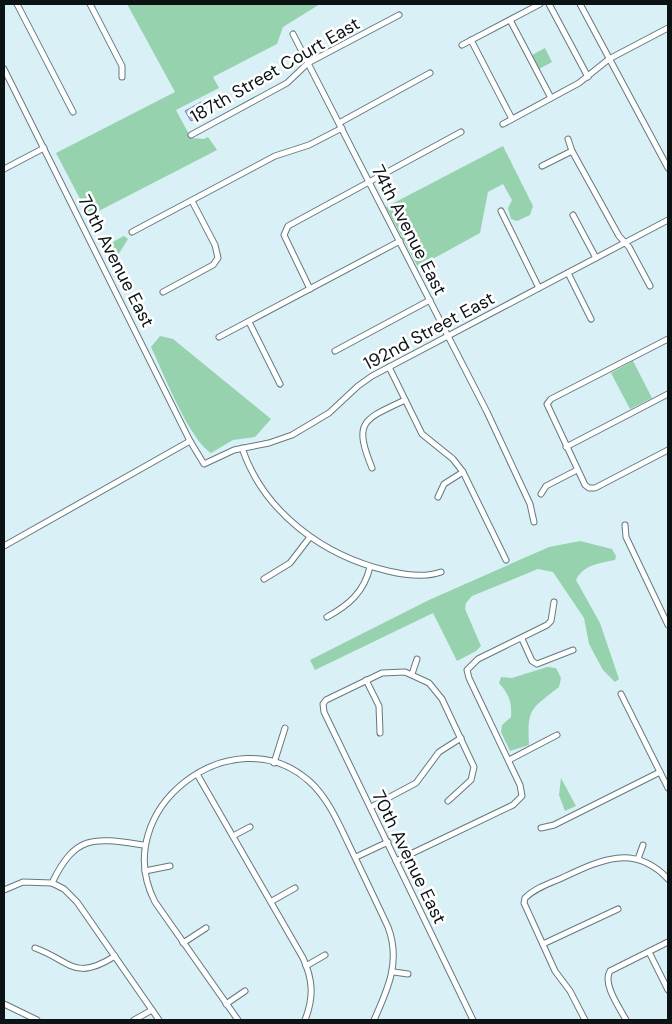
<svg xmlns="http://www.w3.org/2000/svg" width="672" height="1024" font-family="'DM Sans',sans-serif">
<rect width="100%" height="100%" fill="#d8f0f6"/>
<g fill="#96d2ad">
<polygon points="127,4 320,4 283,27 277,44 213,77 219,88 176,110 191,138 204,139 208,137 217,150 89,216 56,153 175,92"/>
<polygon points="545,48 552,62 539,69 532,55"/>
<polygon points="503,146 533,206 530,215 517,221 511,219 508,208 512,200 503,184 488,192 480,233 418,267 386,207"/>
<polygon points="124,236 128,239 118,255 111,254 107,245"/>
<path d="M160,336L173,339L271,419L255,437L233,440L211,453C189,439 163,372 151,347Z"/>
<polygon points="633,361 652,398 630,409 611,373"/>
<path d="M580,541L612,549L616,556L615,560C600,563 583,565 576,580L600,623L619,679L615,682L603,670L589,644L584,618L553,572L538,569L472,596L466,603L465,609L481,646L476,651L457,661L433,613L315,670L310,660L429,600L549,547Z"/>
<path d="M547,667L556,668L561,678L559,687C531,709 527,708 529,745L510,751L501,732L502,725L511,717C512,702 509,694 499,683L501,677L512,678Z"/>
<polygon points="561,778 576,806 565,811 559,795"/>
</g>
<polygon fill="#abb9f2" stroke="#7b87b0" points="201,102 206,106 204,109 205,114 191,121 185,111"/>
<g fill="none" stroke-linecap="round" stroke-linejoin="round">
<g stroke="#64797e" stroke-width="7">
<g id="minor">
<polyline points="17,4 73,112"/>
<polyline points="90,4 122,66 122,77"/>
<polyline points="549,4 588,77"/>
<polyline points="580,4 668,168"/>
<polyline points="510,20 551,98"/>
<polyline points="293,34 487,412 530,504 534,522"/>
<polyline points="471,40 512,119"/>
<polyline points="462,45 540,4"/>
<polyline points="4,69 190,441 204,464 234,450 269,443 292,435 329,413 358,386 372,376 668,220"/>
<polyline points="339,123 430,73"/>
<polyline points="503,124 579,83 609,59 668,28"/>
<polyline points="191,135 287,83 308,63 399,15"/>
<polyline points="568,139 572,151 619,236 629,247 650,286"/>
<polyline points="542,166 572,151"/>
<polyline points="4,169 44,148"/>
<polyline points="501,211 539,288"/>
<polyline points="573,215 596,258"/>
<polyline points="132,232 275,156 309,145 342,128"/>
<polyline points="568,273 591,319"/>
<polyline points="310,289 284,235 288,226 461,132"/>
<polyline points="163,292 213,265 218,258 215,245 192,201"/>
<polyline points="249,322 280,384"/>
<polyline points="219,337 400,241"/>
<polyline points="668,339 551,399 547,404 585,485 589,488 595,488 668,450"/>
<polyline points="335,351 430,300"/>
<polyline points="389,367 422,434 453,459 463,472 506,560"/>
<polyline points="566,447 668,394"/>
<path d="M242,448C264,513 324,556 388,571C405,575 425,578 441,572"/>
<path d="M372,468C353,421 363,420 405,400"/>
<polyline points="541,494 546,486 577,470"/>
<polyline points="438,497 444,484 463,472"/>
<polyline points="625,525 626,537 668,625"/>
<polyline points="4,546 190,441"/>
<polyline points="264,579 290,563 310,537"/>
<path d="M327,617C349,605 364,592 370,567"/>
<polyline points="522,639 532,661 537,664 573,650"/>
<polyline points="412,674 417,659"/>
<polyline points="366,680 379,706 380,733"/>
<polyline points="621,694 668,788"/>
<polyline points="509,760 557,735"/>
<polyline points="274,763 285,728"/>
<path d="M197,774L303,958C313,980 314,997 305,1020"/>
<polyline points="448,801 471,780 474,767 442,699 429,683 405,672 382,673 326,700 323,704 324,712 473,1020"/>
<polyline points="371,807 416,783 439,752 461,738"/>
<polyline points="541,828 554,825 660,772"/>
<polyline points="233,836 250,827"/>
<polyline points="356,857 388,842"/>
<polyline points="638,859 643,845"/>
<polyline points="396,861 513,805 522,796 520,785 469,678 467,670 478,659 547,625 551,621 554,602"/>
<polyline points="145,871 170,866"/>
<polyline points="52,883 64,889 77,902 159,1020"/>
<path d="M4,890L23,882L52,883C76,833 95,838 144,845"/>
<polyline points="272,901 295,888"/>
<polyline points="183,943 206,928"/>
<polyline points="543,944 618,909"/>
<path d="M35,948C71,961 74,982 115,956"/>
<polyline points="649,952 668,990"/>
<polyline points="306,966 325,955"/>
<polyline points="394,972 408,974"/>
<polyline points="4,1004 37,1020"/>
<polyline points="226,1004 245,991"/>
<polyline points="134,1020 152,1010"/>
<path d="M238,1020L155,902C107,809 233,714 309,781C328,798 338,822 349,845C362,872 375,899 388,927C401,961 388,989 374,1020"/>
<path d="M585,1020L570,991L555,971L524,903L525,898C535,888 550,883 562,878C600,860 634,843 668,879"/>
<path d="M626,1020C620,1008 602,984 610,971L668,942"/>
</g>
</g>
<use href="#minor" stroke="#fff" stroke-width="5"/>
</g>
<g text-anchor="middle" stroke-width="5" stroke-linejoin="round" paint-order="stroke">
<g font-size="18" fill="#0b1315" stroke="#fff">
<text transform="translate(275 70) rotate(-30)" y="6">187th Street Court East</text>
<text transform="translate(409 230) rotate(63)" y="6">74th Avenue East</text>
<text transform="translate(116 261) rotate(63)" y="6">70th Avenue East</text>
<text transform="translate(429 331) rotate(-28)" y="6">192nd Street East</text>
<text transform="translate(409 857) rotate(64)" y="6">70th Avenue East</text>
</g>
</g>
<rect width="672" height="1024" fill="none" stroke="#0b1315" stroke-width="10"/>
</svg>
